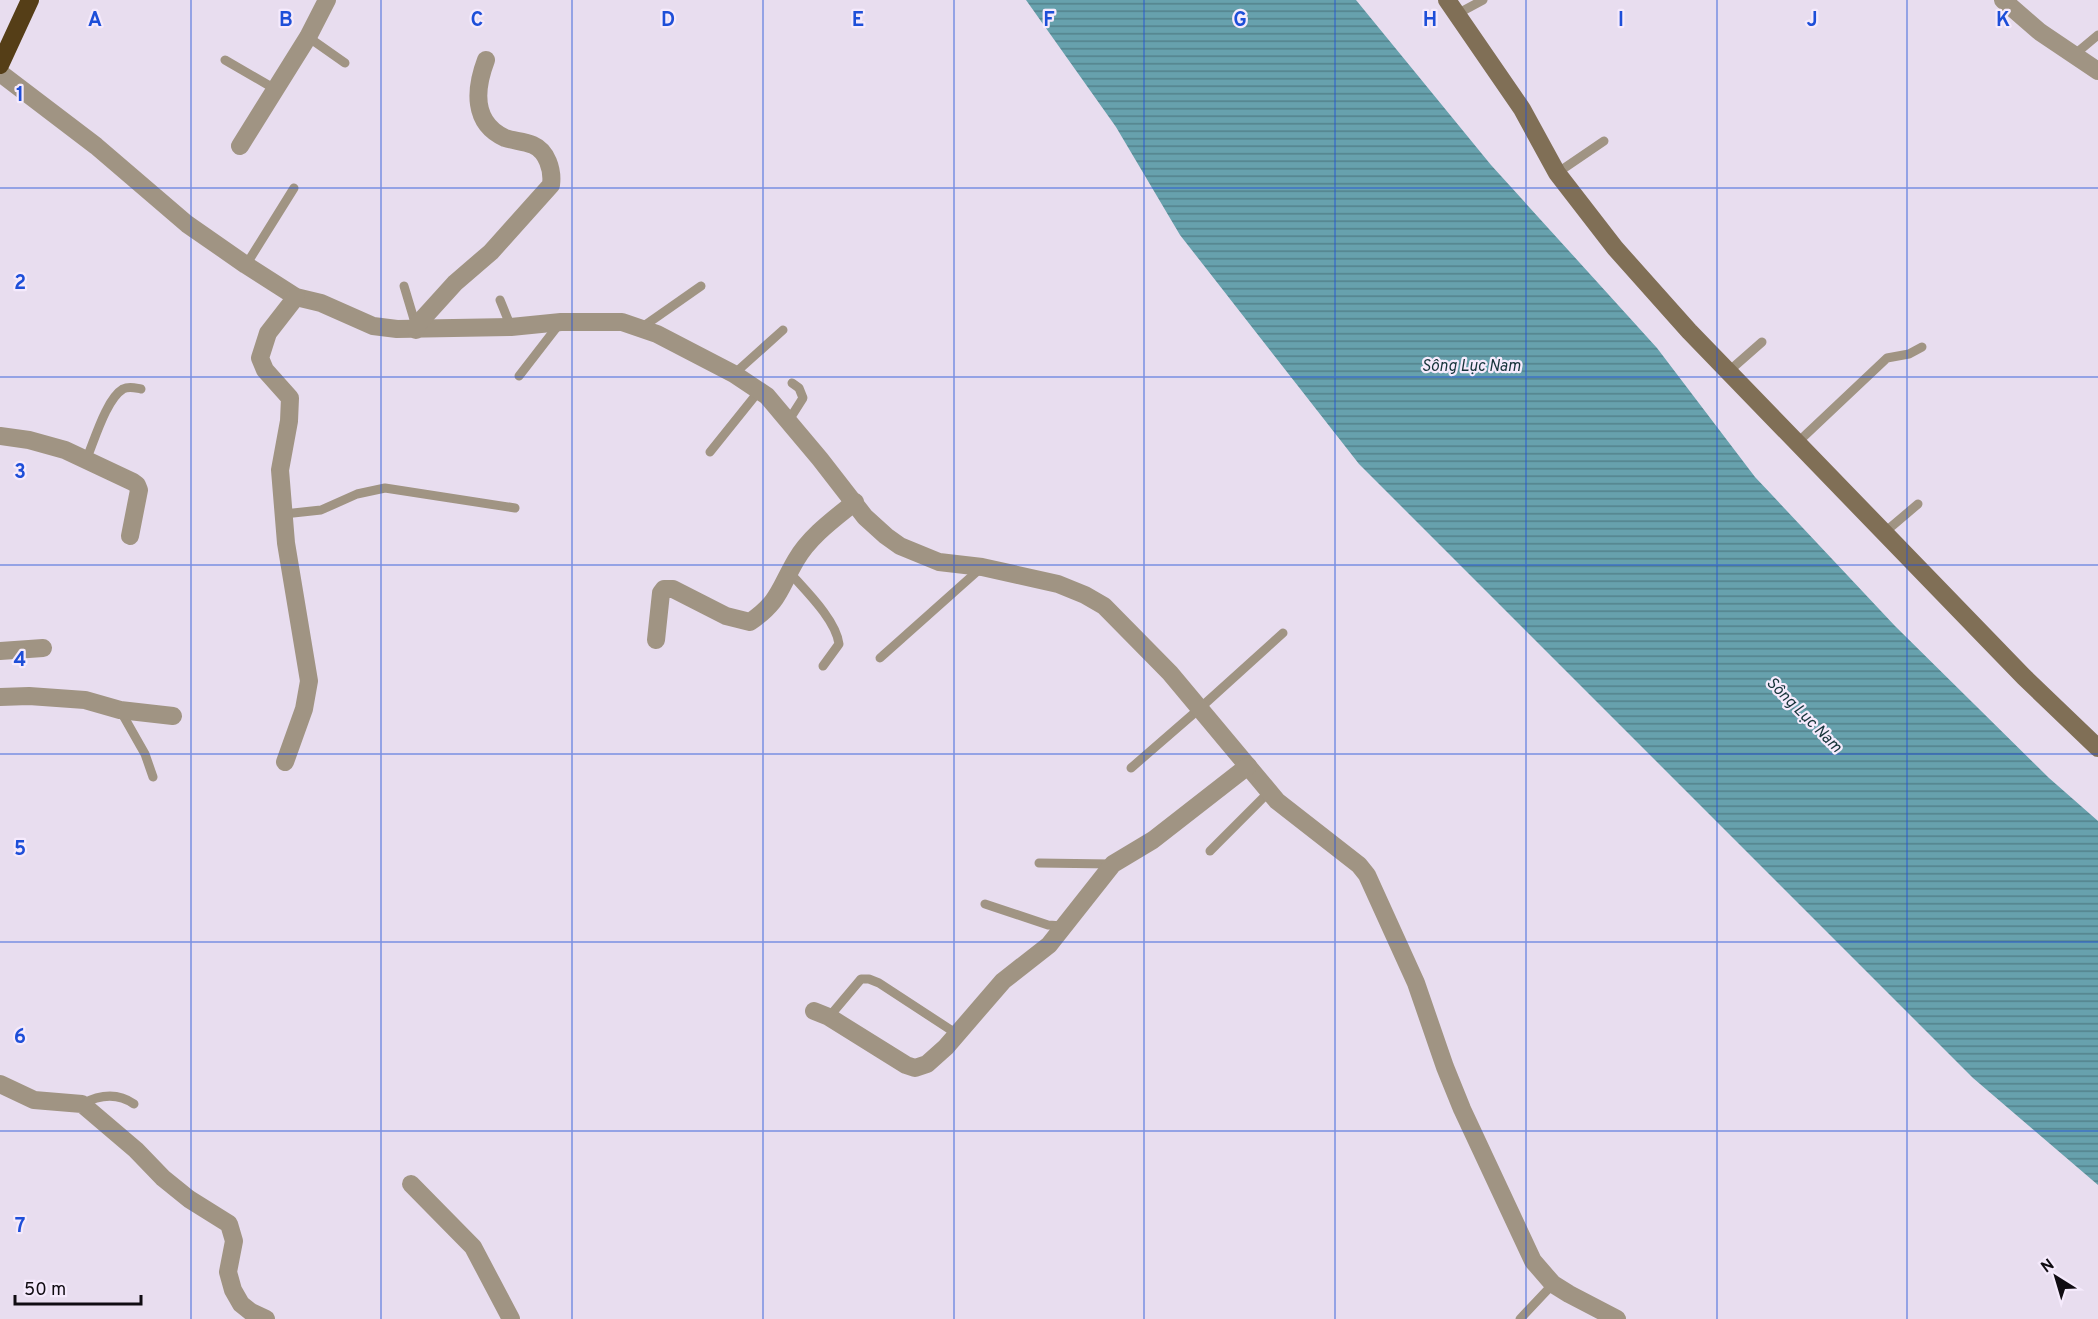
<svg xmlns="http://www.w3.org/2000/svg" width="2098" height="1319" font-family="Overpass,sans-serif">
<defs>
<pattern id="water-rules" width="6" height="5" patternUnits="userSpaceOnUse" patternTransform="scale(1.5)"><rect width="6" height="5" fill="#67a1ad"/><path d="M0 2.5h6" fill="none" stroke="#53828b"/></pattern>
</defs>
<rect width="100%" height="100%" fill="#e8ddef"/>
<polygon fill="url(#water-rules)" points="1026,0 1356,0 1491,165 1657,348 1755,477 1895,626 2049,778 2098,821 2098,1185 1973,1078 1359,464 1180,235 1116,127"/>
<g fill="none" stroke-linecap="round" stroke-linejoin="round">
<g stroke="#a09483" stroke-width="9">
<polyline points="1457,14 1483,0"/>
<polyline points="308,37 345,63"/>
<polyline points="2074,55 2098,35"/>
<polyline points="225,60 275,89"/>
<polyline points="1557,173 1604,141"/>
<polyline points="246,265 294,188"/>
<polyline points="404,286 416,326"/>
<polyline points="500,300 511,327"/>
<polyline points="641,328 701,286"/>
<polyline points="1729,371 1762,342"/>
<polyline points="734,374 783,330"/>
<polyline points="519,376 560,323"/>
<polyline points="789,420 803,398 799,388 792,383"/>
<polyline points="1798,442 1887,358 1909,354 1922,347"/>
<polyline points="710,452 759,391"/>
<path d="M86,460C94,442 106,399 123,389C129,386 135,388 141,389"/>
<polyline points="284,514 321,510 357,494 385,488 515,508"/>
<polyline points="1885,532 1918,504"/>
<path d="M790,573C806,591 836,620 839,644L823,666"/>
<polyline points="880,658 981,568"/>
<polyline points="120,710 145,754 153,777"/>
<polyline points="1131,768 1199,709 1283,633"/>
<polyline points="1210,851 1269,792"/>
<polyline points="1039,863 1111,864"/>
<polyline points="985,904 1048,925 1063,926"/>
<polyline points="829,1017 861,979 869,979 879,983 957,1034"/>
<path d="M82,1104C99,1095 117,1092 134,1104"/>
<polyline points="1520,1319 1553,1284"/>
</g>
<g stroke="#a09483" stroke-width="18">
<polyline points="2003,0 2040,32 2098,71"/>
<polyline points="0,73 96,146 187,224 246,265 296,297 321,303 373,326 397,329 511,327 561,322 622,322 657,334 734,374 767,396 820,459 865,517 886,536 900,546 939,562 982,567 1058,584 1085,595 1104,606 1170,673 1277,801 1359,865 1367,875 1416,983 1445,1067 1462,1109 1533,1261 1553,1284 1569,1294 1617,1319"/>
<polyline points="240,146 308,37 327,0"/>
<path d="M416,330V326L455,283L491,252L551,185C553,170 547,151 533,145C524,141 514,141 505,138C472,123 475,89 486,60"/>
<polyline points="0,436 29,440 65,450 133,482 137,485 139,490 130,536"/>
<path d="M656,640L661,593L664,589H673L726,616L750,622C780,601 779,589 796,560C810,536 834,519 855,502"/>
<polyline points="0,651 43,648"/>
<polyline points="0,697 29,696 85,700 120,710 173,716"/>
<polyline points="285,762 304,709 309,681 286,543 280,470 289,421 290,398 265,370 260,358 268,333 296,297"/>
<polyline points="814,1011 829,1017 906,1065 915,1068 927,1064 946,1047 1003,981 1049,945 1113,864 1153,840 1248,766"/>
<polyline points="0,1084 34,1100 82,1104 136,1150 163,1178 189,1199 229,1224 234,1241 228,1272 233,1290 241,1304 251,1312 266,1319"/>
<polyline points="411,1184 473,1247 511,1319"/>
</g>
<polyline stroke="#806f56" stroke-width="18" points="1447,0 1522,109 1557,173 1615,248 1689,331 2024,677 2098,748"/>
<polyline stroke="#553e17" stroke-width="18" points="0,65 30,0"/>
</g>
<path fill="none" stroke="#1d4ed8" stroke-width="1.5" stroke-opacity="0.55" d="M191,0V1319M381,0V1319M572,0V1319M763,0V1319M954,0V1319M1144,0V1319M1335,0V1319M1526,0V1319M1717,0V1319M1907,0V1319M0,188H2098M0,377H2098M0,565H2098M0,754H2098M0,942H2098M0,1131H2098"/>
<g text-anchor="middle" stroke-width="4.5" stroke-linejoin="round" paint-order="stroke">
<g font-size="16" font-style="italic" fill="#16343a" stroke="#f5eafc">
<text x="1471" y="371">Sông Lục Nam</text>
<text transform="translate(1805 714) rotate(45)" y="6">Sông Lục Nam</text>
</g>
</g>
<g font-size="20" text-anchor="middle" font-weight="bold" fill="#1d4ed8" stroke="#f5eafc" stroke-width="4.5" stroke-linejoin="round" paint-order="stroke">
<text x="95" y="26">A</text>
<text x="286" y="26">B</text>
<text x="477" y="26">C</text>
<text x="668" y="26">D</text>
<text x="858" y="26">E</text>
<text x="1049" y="26">F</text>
<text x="1240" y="26">G</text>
<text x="1430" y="26">H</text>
<text x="1621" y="26">I</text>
<text x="1812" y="26">J</text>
<text x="2003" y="26">K</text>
<text x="20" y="101">1</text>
<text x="20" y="289">2</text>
<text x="20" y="478">3</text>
<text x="20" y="666">4</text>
<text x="20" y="855">5</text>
<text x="20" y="1043">6</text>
<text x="20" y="1232">7</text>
</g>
<g transform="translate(2056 1277) rotate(323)" stroke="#f5eafc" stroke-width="4.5" paint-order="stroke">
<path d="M0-4.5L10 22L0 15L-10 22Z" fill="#100c12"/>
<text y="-9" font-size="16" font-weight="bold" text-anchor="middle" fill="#100c12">N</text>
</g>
<path d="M15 1295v9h126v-9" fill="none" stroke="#100c12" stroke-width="3"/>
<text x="24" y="1295" font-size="18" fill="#100c12" stroke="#f5eafc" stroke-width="4.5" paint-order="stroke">50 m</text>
</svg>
